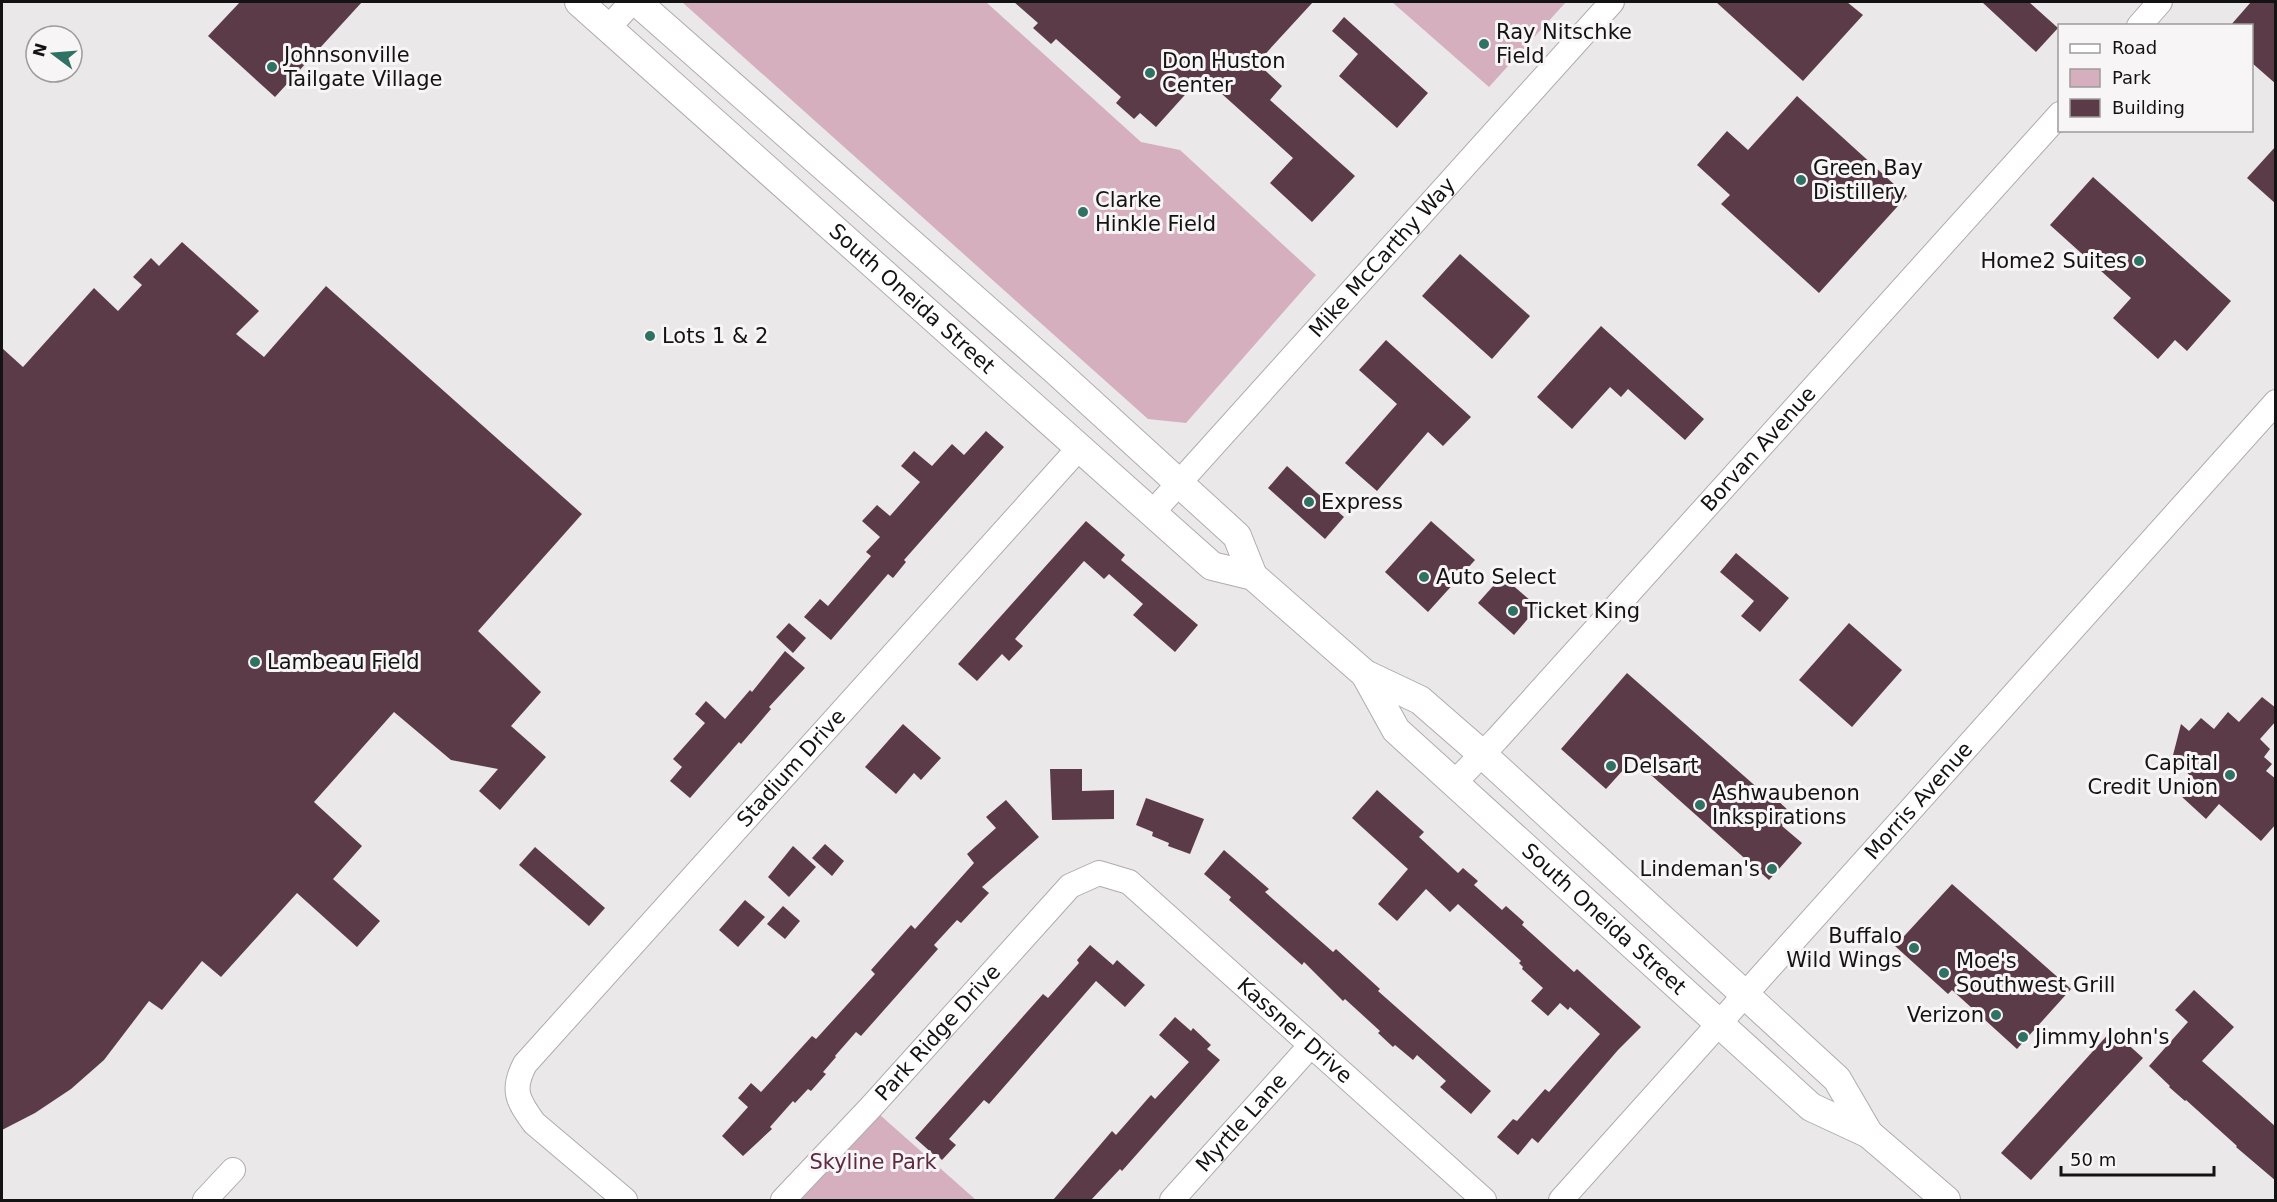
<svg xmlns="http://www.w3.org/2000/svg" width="2277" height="1202" font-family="'DejaVu Sans',sans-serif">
<rect width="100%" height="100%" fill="#ebe8e9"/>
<g fill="#d5afbe">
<polygon points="682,2 986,2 1141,142 1180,150 1316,275 1186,423 1148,419"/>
<polygon points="1392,2 1566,2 1489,87"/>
<polygon points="871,1107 976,1200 783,1200"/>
</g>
<g fill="#5c3b49">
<polygon points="240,2 362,2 275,97 208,36"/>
<polygon points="1014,2 1313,2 1257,63 1282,86 1270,100 1355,176 1312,222 1270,183 1293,158 1202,76 1156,127 1140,113 1134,119 1116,103 1121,97 1056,39 1051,44 1033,28 1038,23"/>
<polygon points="1716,2 1847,2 1863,15 1803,81"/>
<polygon points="1982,2 2029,2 2058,28 2036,52"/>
<polygon points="2251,2 2276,2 2276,84 2252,63 2252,26 2230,26"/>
<polygon points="1344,17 1428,93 1397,128 1339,76 1358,54 1332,31"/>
<polygon points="1797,96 1907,196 1819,293 1721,204 1730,195 1697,165 1727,131 1748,150"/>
<polygon points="2276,146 2276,204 2247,178"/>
<polygon points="2093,177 2231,301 2187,351 2175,340 2158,359 2113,318 2131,298 2050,225"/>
<polygon points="182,242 259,311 236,334 264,357 326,286 582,514 478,631 541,692 511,726 546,757 500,810 479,791 498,769 451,760 394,712 314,802 362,846 333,879 380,921 357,947 297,893 221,977 202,961 162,1010 149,1001 104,1060 71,1089 35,1113 2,1130 2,348 23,367 94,288 118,311 142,285 133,277 151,258 159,266"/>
<polygon points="1460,254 1530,316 1492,359 1422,296"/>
<polygon points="1601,326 1704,419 1685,440 1628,389 1621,397 1610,387 1572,429 1537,397"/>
<polygon points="1386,340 1471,417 1443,446 1428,432 1377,491 1345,463 1397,404 1359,370"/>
<polygon points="986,431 1004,447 904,560 906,562 893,578 888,574 831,640 804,617 820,599 828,606 871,556 866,552 880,537 862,521 877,505 890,516 920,482 901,466 914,451 932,466 952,444 964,455"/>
<polygon points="1287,466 1344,517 1325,539 1268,488"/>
<polygon points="1086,521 1125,555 1121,560 1198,625 1175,652 1133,615 1143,604 1109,574 1104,579 1084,561 1015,639 1023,646 1009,661 1002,654 977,681 958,664"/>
<polygon points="1431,521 1475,560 1428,612 1385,572"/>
<polygon points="1736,553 1789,598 1760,632 1741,616 1754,601 1720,572"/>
<polygon points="1502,576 1538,607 1514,635 1478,603"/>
<polygon points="789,623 806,638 793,653 776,637"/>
<polygon points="1849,623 1902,670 1852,727 1799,680"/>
<polygon points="785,651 805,668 769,707 771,709 741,744 739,742 690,798 670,781 682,767 673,759 705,723 695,714 706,701 725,719 750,690 752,692"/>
<polygon points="1627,673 1769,798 1772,795 1792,814 1782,826 1802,843 1769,880 1633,759 1606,789 1561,749"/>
<polygon points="2262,697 2276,708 2276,721 2260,739 2270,749 2264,757 2272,764 2266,771 2276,779 2276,824 2261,841 2219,804 2206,819 2181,796 2195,780 2172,759 2181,724 2189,731 2201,718 2214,729 2228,712 2239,722"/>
<polygon points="903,724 941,758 921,780 914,773 896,794 865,767"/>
<polygon points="1050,769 1082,769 1082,791 1114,790 1114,819 1052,820"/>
<polygon points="1377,790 1424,832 1419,837 1458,873 1463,868 1478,881 1474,885 1502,910 1506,906 1524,922 1522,925 1574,972 1577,969 1641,1027 1618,1050 1538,1143 1532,1138 1518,1155 1497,1137 1513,1119 1517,1121 1545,1089 1549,1092 1600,1034 1570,1007 1568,1010 1560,1003 1548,1016 1531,1001 1543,988 1522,969 1523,967 1519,963 1521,961 1458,904 1450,912 1426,889 1397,921 1378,904 1408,869 1352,818"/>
<polygon points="1146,798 1204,819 1190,854 1168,846 1169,843 1152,836 1153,832 1136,825"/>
<polygon points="1006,800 1039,837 982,887 989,893 961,923 957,920 934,945 938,949 861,1036 856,1032 835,1056 836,1057 823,1072 826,1074 811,1091 808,1089 795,1103 793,1101 770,1127 772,1129 743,1156 722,1136 748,1107 738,1098 751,1083 761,1092 812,1036 816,1039 875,974 871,970 911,925 915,929 974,863 967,854 996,828 986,817"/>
<polygon points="825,844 844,861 832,876 812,858"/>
<polygon points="793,846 816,867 789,897 768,877"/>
<polygon points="535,847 605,908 589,926 519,865"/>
<polygon points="1224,850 1269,889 1265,892 1333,952 1336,949 1380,989 1378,991 1491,1091 1471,1114 1440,1087 1446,1081 1417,1055 1413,1060 1395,1045 1393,1047 1378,1033 1380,1031 1345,999 1343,1001 1304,962 1302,965 1229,900 1231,897 1204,874"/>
<polygon points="1952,884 2071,989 2017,1049 1952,990 1948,994 1895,946"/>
<polygon points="745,900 765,917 738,947 719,930"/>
<polygon points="783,906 800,921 785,939 767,924"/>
<polygon points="1090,945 1113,965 1117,960 1145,985 1125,1007 1096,981 989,1104 984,1100 949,1139 956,1145 942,1160 936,1154 934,1155 915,1138 1043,994 1048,998 1079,963 1077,960"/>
<polygon points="2194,990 2234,1027 2202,1061 2276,1127 2276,1181 2236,1147 2237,1146 2186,1100 2185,1101 2169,1087 2170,1086 2149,1066 2188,1022 2175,1010"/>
<polygon points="1175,1017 1191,1031 1193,1028 1211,1045 1207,1049 1220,1060 1122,1171 1120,1169 1091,1200 1053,1200 1112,1131 1116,1135 1151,1095 1155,1099 1189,1062 1159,1035"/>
<polygon points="2112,1030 2143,1058 2031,1180 2001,1153"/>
</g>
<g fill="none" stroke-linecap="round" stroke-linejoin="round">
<g stroke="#afacad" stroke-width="26">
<g id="minor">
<polyline points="2139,26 2160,2"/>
<polyline points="609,27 632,2"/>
<path id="s1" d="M1152,513L1612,2"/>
<path id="s2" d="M1454,783L1497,739L2060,114"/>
<polyline points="205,1200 233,1170"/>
<path id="s3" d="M625,1200L534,1123C518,1101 511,1090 525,1064L1079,448"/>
<path id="s4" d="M783,1200L871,1107L1070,886L1099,873L1129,882L1484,1200"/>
<path id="s5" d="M1172,1200L1311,1045"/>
<path id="s6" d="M1561,1200L2276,402"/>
</g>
</g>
<g stroke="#afacad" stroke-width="30">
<g id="tertiary">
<path id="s7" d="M579,2L1212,566L1253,576L1365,674L1420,700L1482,754L1837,1079L1869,1134"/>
<polyline points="637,2 1055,370 1237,536 1253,576"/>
<path id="s8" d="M1365,674L1396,730L1811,1107L1869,1134L1946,1200"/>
</g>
</g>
<use href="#minor" stroke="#fff" stroke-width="24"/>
<use href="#tertiary" stroke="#fff" stroke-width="28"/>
</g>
<g fill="#2f7162" stroke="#f8f5f6" stroke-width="2">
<circle cx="1484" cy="44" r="6"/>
<circle cx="272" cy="67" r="6"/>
<circle cx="1150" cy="73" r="6"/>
<circle cx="1801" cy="180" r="6"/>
<circle cx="1083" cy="212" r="6"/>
<circle cx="2139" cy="261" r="6"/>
<circle cx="650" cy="336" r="6"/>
<circle cx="1309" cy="502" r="6"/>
<circle cx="1424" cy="577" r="6"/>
<circle cx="1513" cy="611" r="6"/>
<circle cx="255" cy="662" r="6"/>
<circle cx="1611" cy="766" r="6"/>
<circle cx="2230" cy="775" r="6"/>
<circle cx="1700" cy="805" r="6"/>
<circle cx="1772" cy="869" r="6"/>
<circle cx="1914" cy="948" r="6"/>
<circle cx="1944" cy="973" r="6"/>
<circle cx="1996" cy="1015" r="6"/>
<circle cx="2023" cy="1037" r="6"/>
</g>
<g text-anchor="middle" stroke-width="6" stroke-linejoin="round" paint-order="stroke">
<g font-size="21" fill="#141313" stroke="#f8f5f6" text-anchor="start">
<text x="1496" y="39">Ray Nitschke<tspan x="1496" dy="24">Field</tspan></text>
<text x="284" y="62">Johnsonville<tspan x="284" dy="24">Tailgate Village</tspan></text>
<text x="1162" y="68">Don Huston<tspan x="1162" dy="24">Center</tspan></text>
<text x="1813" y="175">Green Bay<tspan x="1813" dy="24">Distillery</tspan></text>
<text x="1095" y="207">Clarke<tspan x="1095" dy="24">Hinkle Field</tspan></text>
<text x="2127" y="268" text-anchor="end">Home2 Suites</text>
<text x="662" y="343">Lots 1 &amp; 2</text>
<text x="1321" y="509">Express</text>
<text x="1436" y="584">Auto Select</text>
<text x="1525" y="618">Ticket King</text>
<text x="267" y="669">Lambeau Field</text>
<text x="2218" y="770" text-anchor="end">Capital<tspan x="2218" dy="24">Credit Union</tspan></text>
<text x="1623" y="773">Delsart</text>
<text x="1712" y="800">Ashwaubenon<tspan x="1712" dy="24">Inkspirations</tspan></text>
<text x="1760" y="876" text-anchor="end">Lindeman's</text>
<text x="1902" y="943" text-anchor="end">Buffalo<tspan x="1902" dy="24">Wild Wings</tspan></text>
<text x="1956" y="968">Moe's<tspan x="1956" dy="24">Southwest Grill</tspan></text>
<text x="1984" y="1022" text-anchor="end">Verizon</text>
<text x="2035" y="1044">Jimmy John's</text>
</g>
<g font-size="21" fill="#141313" stroke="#f8f5f6">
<text dy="7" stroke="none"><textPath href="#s1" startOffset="344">Mike McCarthy Way</textPath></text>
<text dy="7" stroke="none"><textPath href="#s7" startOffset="446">South Oneida Street</textPath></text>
<text dy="7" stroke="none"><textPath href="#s2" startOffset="452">Borvan Avenue</textPath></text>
<text dy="7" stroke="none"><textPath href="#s3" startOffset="582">Stadium Drive</textPath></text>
<text dy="7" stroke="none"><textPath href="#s6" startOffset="536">Morris Avenue</textPath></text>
<text dy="7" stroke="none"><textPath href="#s8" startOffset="345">South Oneida Street</textPath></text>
<text dy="7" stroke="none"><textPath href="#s4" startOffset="711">Kassner Drive</textPath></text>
<text dy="7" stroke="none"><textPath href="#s4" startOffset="228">Park Ridge Drive</textPath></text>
<text dy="7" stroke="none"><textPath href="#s5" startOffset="104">Myrtle Lane</textPath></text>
</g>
<g font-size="21" fill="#5e2a42" stroke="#f8f5f6">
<text x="873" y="1169">Skyline Park</text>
</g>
</g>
<rect width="2277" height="1202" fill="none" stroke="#141313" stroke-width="6"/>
<rect x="2058" y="24" width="195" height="108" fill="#f8f5f6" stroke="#9d9b9b" stroke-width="1.5"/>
<rect x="2070" y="44" width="30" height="9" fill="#ffffff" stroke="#9d9b9b" stroke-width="1.5"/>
<text x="2112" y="54" font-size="18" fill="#141313">Road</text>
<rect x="2070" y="69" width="30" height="18" fill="#d5afbe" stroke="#9d9b9b" stroke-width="1.5"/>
<text x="2112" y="84" font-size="18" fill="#141313">Park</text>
<rect x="2070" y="99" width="30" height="18" fill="#5c3b49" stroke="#9d9b9b" stroke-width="1.5"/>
<text x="2112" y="114" font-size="18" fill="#141313">Building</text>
<g transform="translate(54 54) rotate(286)"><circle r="28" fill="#f8f5f6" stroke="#9d9b9b" stroke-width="1.5"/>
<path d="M0-4.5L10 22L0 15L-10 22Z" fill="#2f7162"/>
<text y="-9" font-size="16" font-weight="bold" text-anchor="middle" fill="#141313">N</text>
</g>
<path d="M2061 1166v9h153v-9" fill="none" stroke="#141313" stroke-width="3"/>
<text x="2070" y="1166" font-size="18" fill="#141313" stroke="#f8f5f6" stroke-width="4.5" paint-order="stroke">50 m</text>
</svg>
